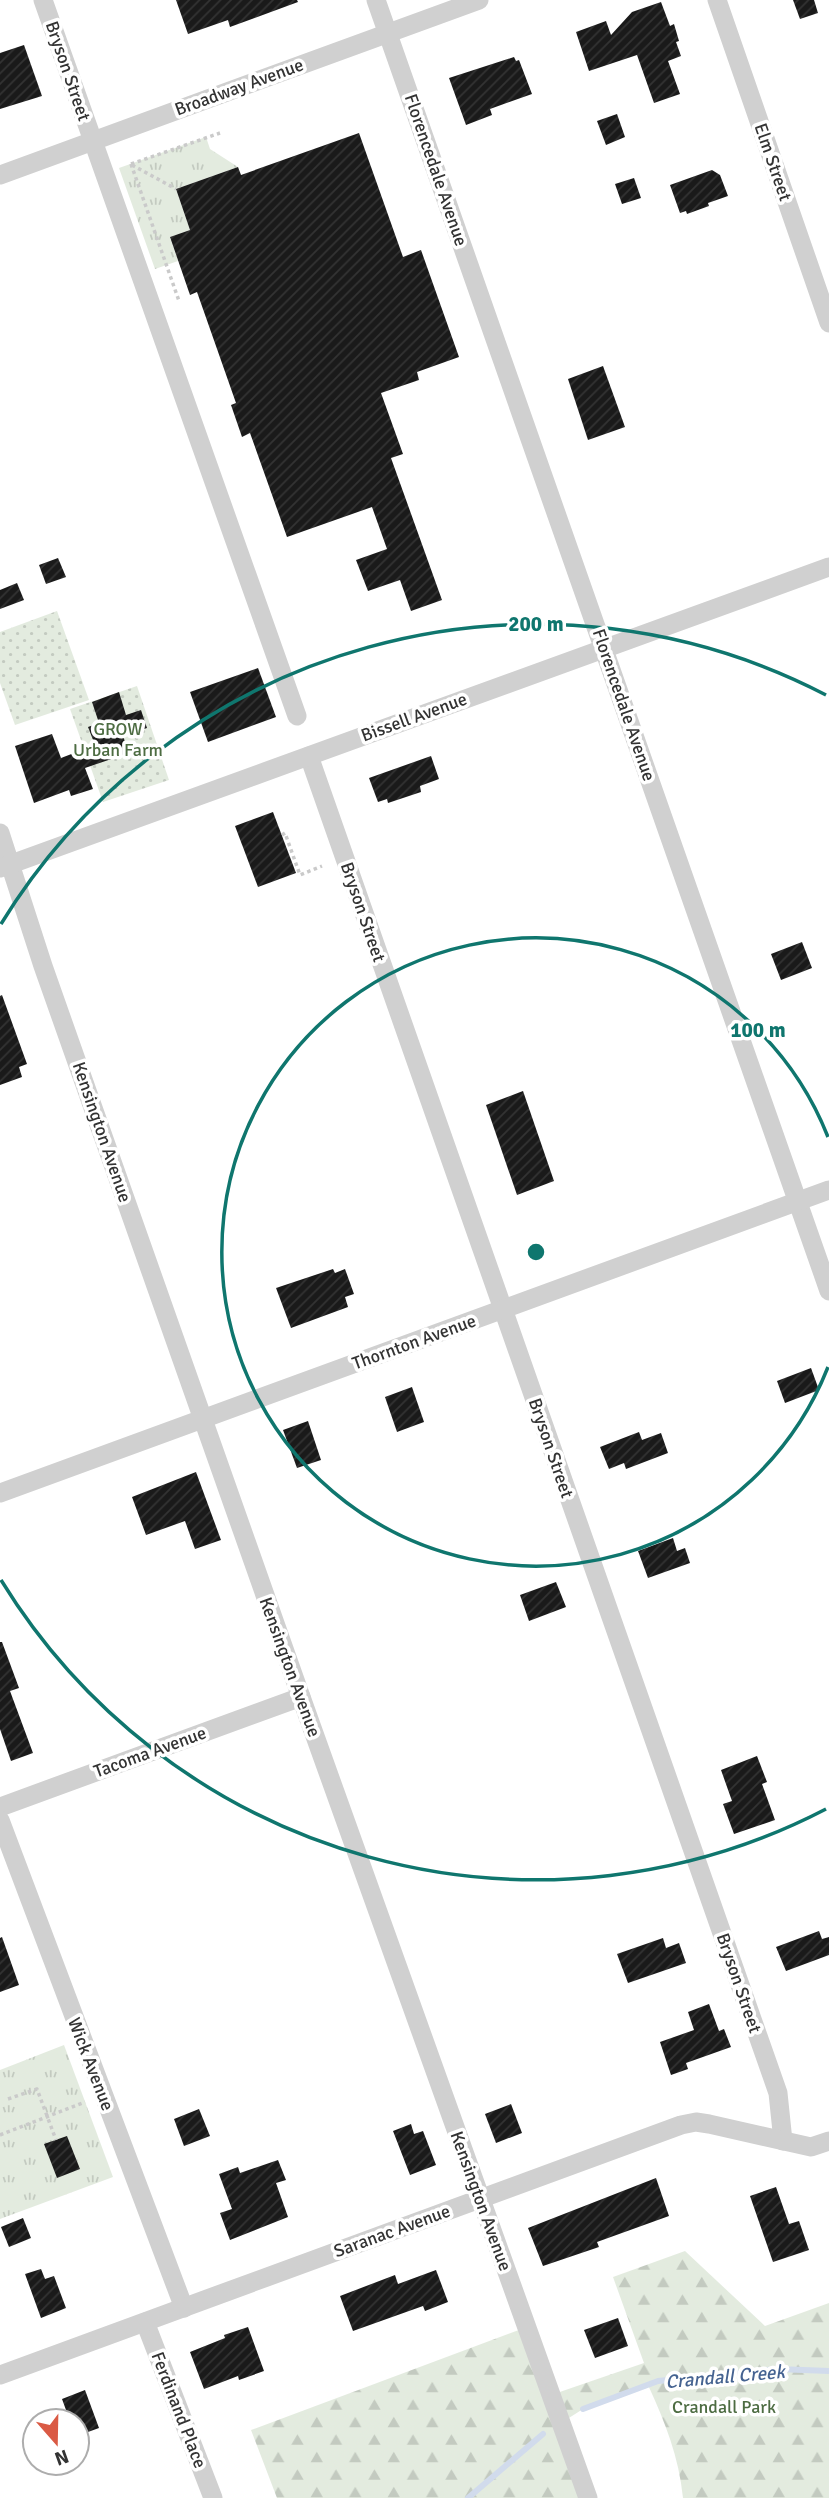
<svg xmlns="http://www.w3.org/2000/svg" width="829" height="2498" font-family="Signika,sans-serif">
<defs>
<pattern id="grass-tufts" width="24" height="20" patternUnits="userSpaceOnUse" patternTransform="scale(1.75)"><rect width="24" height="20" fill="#e3ebdf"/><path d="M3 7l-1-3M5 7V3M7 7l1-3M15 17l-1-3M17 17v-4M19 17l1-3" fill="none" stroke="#c3cac0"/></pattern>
<pattern id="forest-firs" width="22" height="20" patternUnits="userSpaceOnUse" patternTransform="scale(1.75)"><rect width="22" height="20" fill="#e3ebdf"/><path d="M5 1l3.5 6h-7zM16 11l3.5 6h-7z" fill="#c3cac0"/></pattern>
<pattern id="garden-dots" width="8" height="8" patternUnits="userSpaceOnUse" patternTransform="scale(1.75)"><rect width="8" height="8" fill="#e3ebdf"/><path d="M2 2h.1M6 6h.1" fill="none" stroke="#c3cac0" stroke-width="1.8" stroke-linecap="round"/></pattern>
<pattern id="building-hatch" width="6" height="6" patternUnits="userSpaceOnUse" patternTransform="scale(1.75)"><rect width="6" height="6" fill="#1a1a1a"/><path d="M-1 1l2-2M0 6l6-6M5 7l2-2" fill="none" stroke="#333"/></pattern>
</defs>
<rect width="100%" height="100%" fill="#fff"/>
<g fill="url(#grass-tufts)">
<polygon points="206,137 210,149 238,167 176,189 190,230 170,237 178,261 155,269 119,168"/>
<polygon points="64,2045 113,2177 0,2219 0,2070"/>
</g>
<path fill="url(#forest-firs)" d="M685,2251L765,2326L829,2303V2498H683C679,2457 665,2422 648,2385L583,2409L561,2423L588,2498H277L251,2430L527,2327L551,2395L644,2363L613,2277Z"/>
<g fill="url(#garden-dots)">
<polygon points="57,611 89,700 15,725 0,683 0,632"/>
<polygon points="137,686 169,780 103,802 70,709"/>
</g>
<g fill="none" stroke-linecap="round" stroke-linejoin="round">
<g stroke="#d1dbec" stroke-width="6">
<polyline points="583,2409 658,2381 777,2369 829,2371"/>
<polyline points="468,2498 543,2434"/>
</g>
</g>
<g fill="url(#building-hatch)">
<polygon points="176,0 297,0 298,2 230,27 228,20 188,34"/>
<polygon points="793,0 814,0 818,13 800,19"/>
<polygon points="661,2 670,26 674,24 679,41 676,42 681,56 668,61 680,94 654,103 637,55 589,71 576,32 606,21 611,35 632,12"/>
<polygon points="24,45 42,96 0,109 0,53"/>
<polygon points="514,57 516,61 519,60 532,94 490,109 492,115 466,125 449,78"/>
<polygon points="617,114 625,137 606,145 597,121"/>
<polygon points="359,133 403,257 421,250 459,357 417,372 419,380 381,393 403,454 391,458 442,600 411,611 400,580 368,591 356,560 387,549 372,507 287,537 250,433 242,437 231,405 236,403 197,292 190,295 170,237 190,230 176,189 238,167 241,175"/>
<polygon points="712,170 720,175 728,196 708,203 709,206 687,214 686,211 680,213 670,185"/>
<polygon points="634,178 641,198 622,204 615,184"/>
<polygon points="603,366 625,427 588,440 568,379"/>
<polygon points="58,558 66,577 46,584 39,565"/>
<polygon points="17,583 24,600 0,609 0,590"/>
<polygon points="258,668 276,717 208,742 190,692"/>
<polygon points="119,692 126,715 141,710 147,728 123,736 129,753 85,768 93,789 71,796 69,790 34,803 15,746 52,734 61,758 95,745 88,727 99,723 92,702"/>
<polygon points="431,756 439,779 420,786 421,792 388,803 387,799 378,802 369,778"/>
<polygon points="273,812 296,873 258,887 235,826"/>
<polygon points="802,942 812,968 781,980 771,954"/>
<polygon points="2,995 27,1064 19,1067 22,1077 0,1085 0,996"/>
<polygon points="523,1091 554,1181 517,1195 486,1105"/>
<polygon points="333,1269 335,1273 345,1269 354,1294 345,1297 348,1307 291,1328 276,1288"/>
<polygon points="811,1368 819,1390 785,1403 777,1381"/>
<polygon points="412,1387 424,1422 397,1432 385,1397"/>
<polygon points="308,1421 321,1460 297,1468 283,1430"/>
<polygon points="639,1432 642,1440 661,1433 668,1453 626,1469 624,1463 609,1469 600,1447"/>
<polygon points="196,1472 221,1540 195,1549 185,1521 146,1535 132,1497"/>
<polygon points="673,1538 677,1551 685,1548 690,1563 648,1578 638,1551"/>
<polygon points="556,1582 566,1607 529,1621 520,1595"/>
<polygon points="0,1642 2,1642 19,1688 10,1691 33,1753 11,1761 0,1729"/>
<polygon points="757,1756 767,1782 762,1784 775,1820 734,1834 723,1804 732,1801 721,1770"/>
<polygon points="819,1931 822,1939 829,1937 829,1955 786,1971 776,1947"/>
<polygon points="2,1937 19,1985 0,1992 0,1938"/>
<polygon points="663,1938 666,1948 679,1943 686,1963 628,1983 617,1954"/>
<polygon points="709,2004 719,2031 724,2029 731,2047 686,2063 688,2069 671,2075 660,2042 694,2030 688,2012"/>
<polygon points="511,2104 522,2133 496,2143 485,2114"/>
<polygon points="199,2109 210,2136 184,2146 174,2119"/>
<polygon points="411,2124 414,2134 423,2131 436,2165 410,2175 393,2131"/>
<polygon points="67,2136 80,2169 57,2178 44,2144"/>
<polygon points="278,2160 286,2180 276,2183 288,2217 230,2240 220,2213 232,2209 219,2174 238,2167 240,2173"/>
<polygon points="656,2178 669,2216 597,2242 599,2247 543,2266 528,2228"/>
<polygon points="776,2187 789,2224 799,2221 809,2250 773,2262 750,2196"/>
<polygon points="23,2218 31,2238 9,2247 1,2227"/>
<polygon points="41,2269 45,2279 54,2276 66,2308 41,2318 25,2274"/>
<polygon points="436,2270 448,2302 425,2311 423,2306 353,2331 340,2296 395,2275 398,2284"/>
<polygon points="618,2318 628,2346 595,2358 584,2330"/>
<polygon points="248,2327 264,2371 239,2380 238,2376 204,2389 190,2352 225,2338 224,2335"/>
<polygon points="85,2390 99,2428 77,2436 77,2421 70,2421 62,2399"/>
</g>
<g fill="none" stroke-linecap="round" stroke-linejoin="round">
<g stroke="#cacaca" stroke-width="3.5" stroke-dasharray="3.5 3.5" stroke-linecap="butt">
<polyline points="131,164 179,301"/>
<polyline points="131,164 220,133"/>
<polyline points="132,165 176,189"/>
<polyline points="282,835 285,833 300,875 322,866"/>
<polyline points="8,2099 37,2089 56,2140"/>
<polyline points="0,2135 85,2102"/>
</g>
<g stroke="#d0d0d0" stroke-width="19">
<polyline points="43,0 297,716"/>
<polyline points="376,0 829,1291"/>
<polyline points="717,0 829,323"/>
<polyline points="0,175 479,0"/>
<polyline points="309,756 778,2093 783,2141"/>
<polyline points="0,833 43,966 301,1697 588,2498"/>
<polyline points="0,868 829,567"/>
<polyline points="0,1493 829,1190"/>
<polyline points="0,1807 301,1697"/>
<polyline points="0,1820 184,2308"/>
<polyline points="145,2322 213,2498"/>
<polyline points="0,2375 681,2125 696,2122 709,2124 811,2147 829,2141"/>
</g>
</g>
<g fill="none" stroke="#0f766e" stroke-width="3.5">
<path d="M828 1367A314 314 0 1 1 828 1137"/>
<path d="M826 1809A628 628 0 0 1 1 1580M1 924A628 628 0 0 1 826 695"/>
</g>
<g text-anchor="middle" stroke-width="7" stroke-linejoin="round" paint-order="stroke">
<g font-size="18" fill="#333" stroke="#fff">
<text transform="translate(68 71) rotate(71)" y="6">Bryson Street</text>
<text transform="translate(239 87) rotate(-20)" y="6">Broadway Avenue</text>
<text transform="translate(773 162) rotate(71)" y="6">Elm Street</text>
<text transform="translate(436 170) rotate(71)" y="6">Florencedale Avenue</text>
<text transform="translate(624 705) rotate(71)" y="6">Florencedale Avenue</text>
<text transform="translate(414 717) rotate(-20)" y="6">Bissell Avenue</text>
<text transform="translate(363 912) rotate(71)" y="6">Bryson Street</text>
<text transform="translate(102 1132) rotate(71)" y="6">Kensington Avenue</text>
<text transform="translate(414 1342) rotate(-20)" y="6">Thornton Avenue</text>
<text transform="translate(551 1448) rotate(71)" y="6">Bryson Street</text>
<text transform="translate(290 1667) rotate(70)" y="6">Kensington Avenue</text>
<text transform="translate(150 1752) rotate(-20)" y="6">Tacoma Avenue</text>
<text transform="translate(739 1983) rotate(71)" y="6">Bryson Street</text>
<text transform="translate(91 2064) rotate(69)" y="6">Wick Avenue</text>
<text transform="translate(481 2201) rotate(70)" y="6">Kensington Avenue</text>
<text transform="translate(392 2231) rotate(-20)" y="6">Saranac Avenue</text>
<text transform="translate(179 2410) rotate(69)" y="6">Ferdinand Place</text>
</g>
<g font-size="18" fill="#4d6c42" stroke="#fff">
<text x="118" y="735">GROW<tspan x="118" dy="21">Urban Farm</tspan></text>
<text x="724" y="2413">Crandall Park</text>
</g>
<g font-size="19" font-style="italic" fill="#456391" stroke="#fff">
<text transform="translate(725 2376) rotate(-5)" y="7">Crandall Creek</text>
</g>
</g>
<circle cx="536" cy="1252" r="10" fill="#0f766e" stroke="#fff" stroke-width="3.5"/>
<g font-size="21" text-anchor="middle" font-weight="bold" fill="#0f766e" stroke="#fff" stroke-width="7" stroke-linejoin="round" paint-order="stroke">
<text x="536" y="631">200 m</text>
<text x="758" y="1037">100 m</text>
</g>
<g transform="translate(56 2442) rotate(160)"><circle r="33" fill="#ffffff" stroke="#adadad" stroke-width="2"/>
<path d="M0-5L12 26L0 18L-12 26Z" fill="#da5a44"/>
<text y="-10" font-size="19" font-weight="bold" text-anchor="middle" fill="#333333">N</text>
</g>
</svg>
